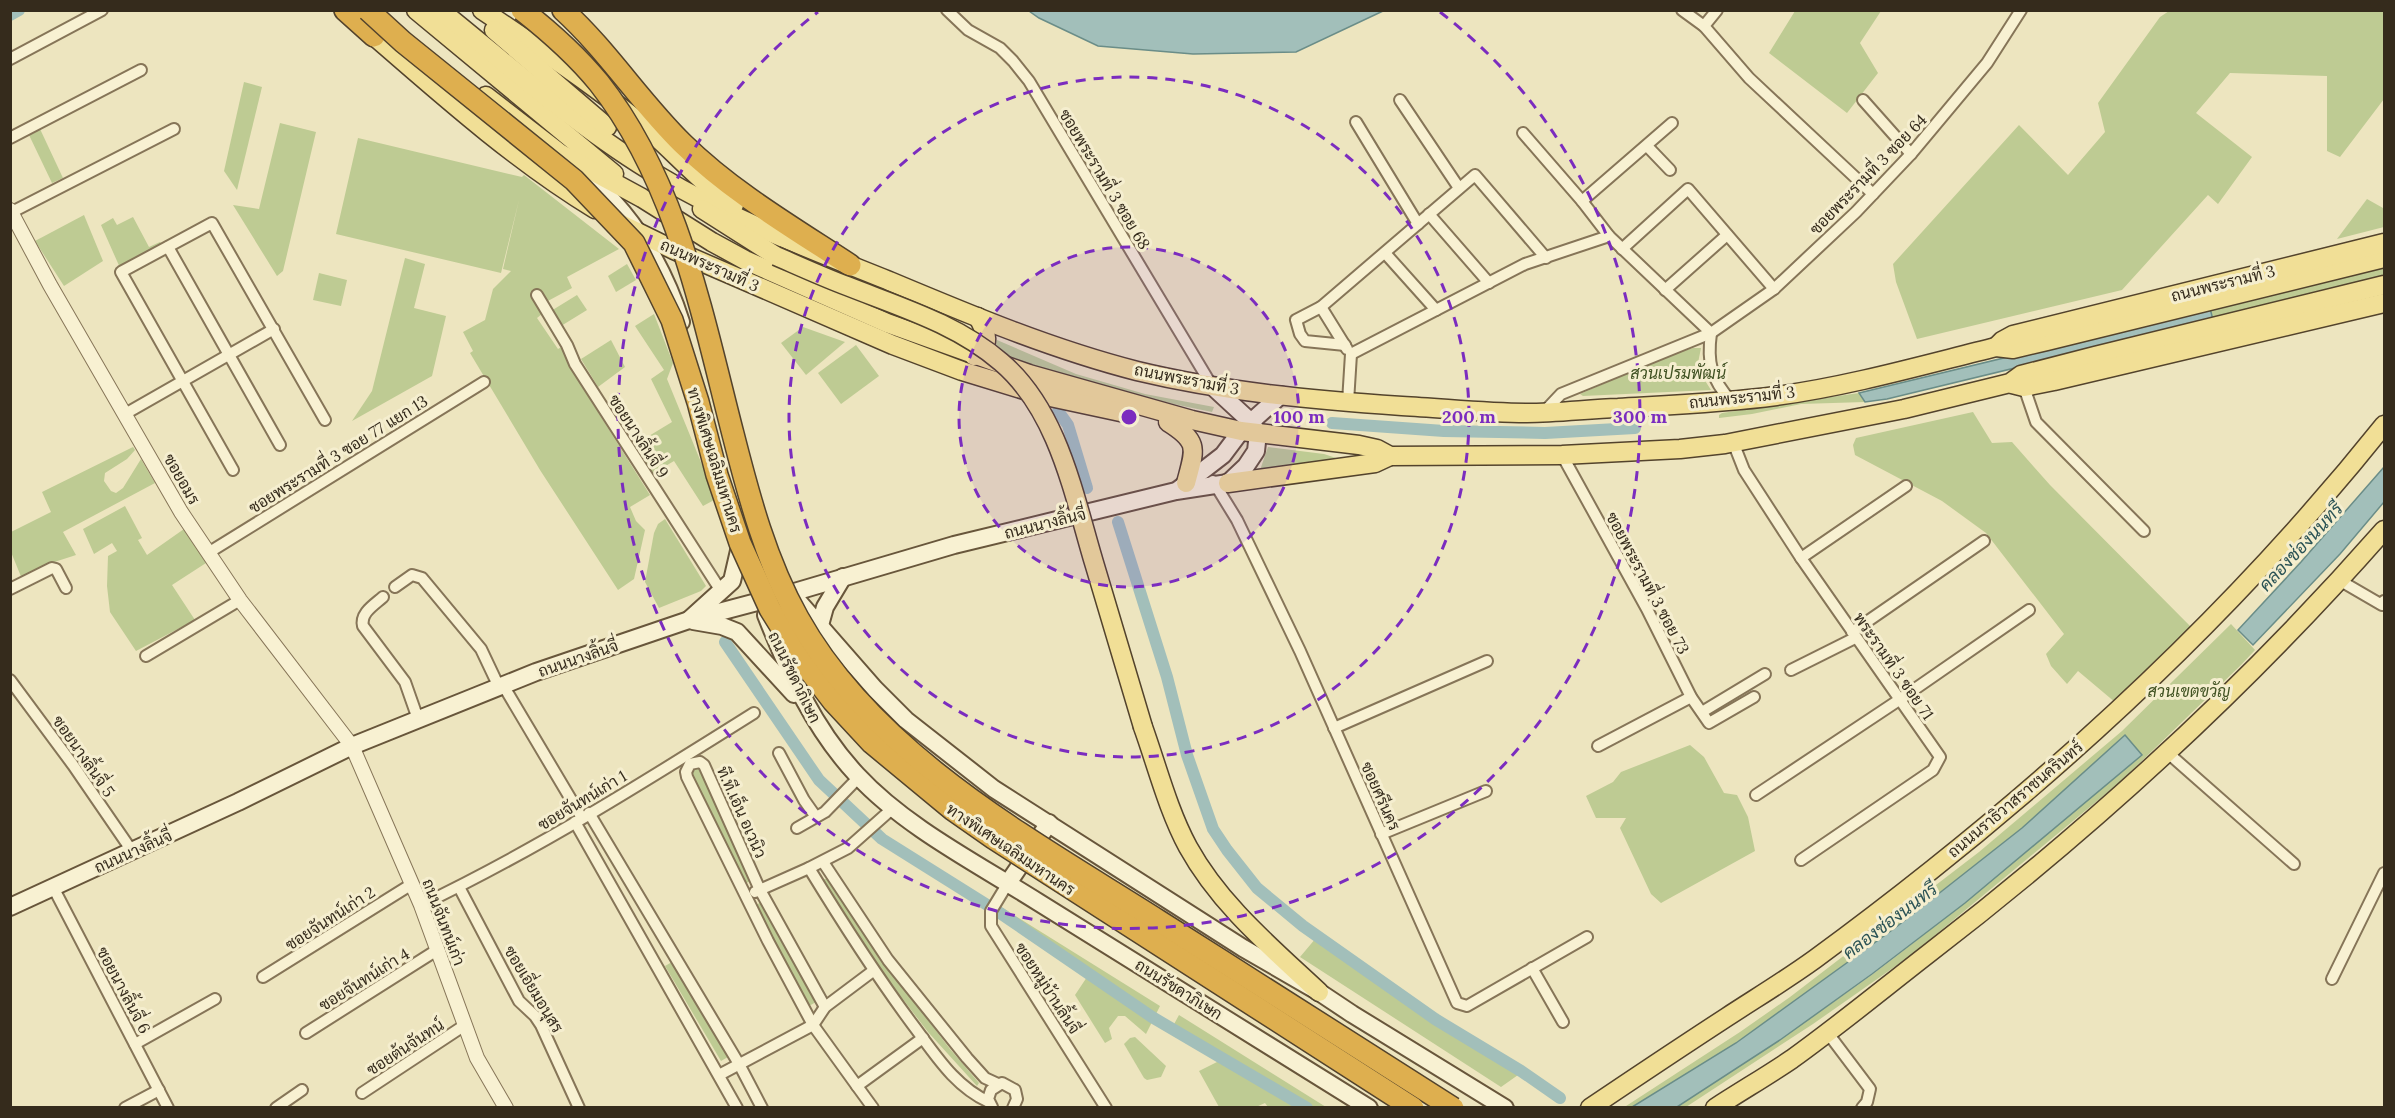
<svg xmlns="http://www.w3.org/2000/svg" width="2395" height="1118" font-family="Lora,Sarabun,serif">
<rect width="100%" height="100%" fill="#ede5bf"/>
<g fill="#becb93">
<polygon points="1795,11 1881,11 1860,43 1878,73 1847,113 1769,53"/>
<polygon points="2169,11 2384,11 2384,99 2340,157 2327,151 2327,76 2230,73 2196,113 2252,157 2218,204 2208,195 2122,290 1917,339 1896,282 1893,264 2019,125 2068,175 2105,132 2098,103 2160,17"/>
<polygon points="244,82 262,87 237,190 224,171"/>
<polygon points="280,123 316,132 283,271 277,276 233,205 259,209"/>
<polygon points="40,129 63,178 52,183 29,135"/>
<polygon points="358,138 522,177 524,175 619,249 567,277 572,288 546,302 540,292 531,296 542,314 537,318 558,349 563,346 569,366 650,495 630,507 636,521 645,530 634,579 618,590 540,470 470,353 473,351 463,332 485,320 493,289 511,271 503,269 519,200 501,273 336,234"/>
<polygon points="2367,199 2383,208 2384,206 2384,227 2337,239"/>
<polygon points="84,215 103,261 64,286 35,241"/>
<polygon points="133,217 149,247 160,242 163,245 121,270 101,225 113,218 117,225"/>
<polygon points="2384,256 2384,284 2214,323 2210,308"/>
<polygon points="405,258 425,264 414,308 446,316 432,376 352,421 372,391"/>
<polygon points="627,264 636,280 616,292 608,276"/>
<polygon points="319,273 347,280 341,306 313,300"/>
<polygon points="577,295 587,310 561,326 551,311"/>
<polygon points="654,314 673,363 667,379 716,499 703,506 674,461 652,474 634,445 672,422 651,379 664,370 635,326"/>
<polygon points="803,327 845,342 806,375 781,343"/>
<polygon points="611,340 625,367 598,387 581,359"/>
<path d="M997,340L1076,374L1145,394L1214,407L1212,412C1135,397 1068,378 994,353Z"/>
<polygon points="856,345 879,376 841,404 818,373"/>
<polygon points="1693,348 1701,348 1697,368 1711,390 1583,396 1580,394 1668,356"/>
<polygon points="1859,393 1865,402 1801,404 1752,414 1719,418 1719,415 1722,413"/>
<polygon points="1973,412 1992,443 2012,442 2050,485 2193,629 2116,703 2078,671 2067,684 2051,666 2046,654 2064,634 1986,533 1942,501 1855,455 1853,445 1856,438"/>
<path d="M133,447L135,450L127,459L105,473L104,481L111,491L116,493L123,488L141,459L155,483L63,532L76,555C58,561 37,566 22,579L11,552V532L51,512L42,492Z"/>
<polygon points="1268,447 1324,454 1336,458 1259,473"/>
<polygon points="125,506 142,538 138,540 147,555 184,529 206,563 172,585 195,620 136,651 110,612 107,586 108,556 117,551 112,543 94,554 83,529"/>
<polygon points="665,519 706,586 701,591 659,608 645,582 654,533 658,524"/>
<path d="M2231,624L2255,650L2241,665L2120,782L1910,956L1813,1024L1686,1107H1677C1742,1062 1809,1021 1873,974C1965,905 2053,829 2142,755L2126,736L2022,828L1895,928L1736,1043L1632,1107L1623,1108L1740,1032L1790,997L1979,852L2122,731Z"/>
<polygon points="1690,745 1704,757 1724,793 1737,795 1748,817 1755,851 1661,903 1651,894 1620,828 1626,818 1596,818 1586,796 1613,782 1621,772"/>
<polygon points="699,765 752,881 743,884 689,775 690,770"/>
<polygon points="824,879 830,879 873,948 950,1049 979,1083 977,1086 928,1032 889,981 824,883"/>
<polygon points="761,902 816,1002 809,1006 755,906"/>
<polygon points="998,905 1160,1006 1146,1034 1125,1016 1118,1016 1109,1028 1112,1039 1105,1043 1075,995 1087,977 995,913"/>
<polygon points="1316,938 1456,1035 1518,1075 1501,1087 1300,957"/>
<polygon points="672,962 728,1057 721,1061 665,966"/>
<polygon points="1179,1015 1326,1107 1268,1107 1265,1103 1256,1107 1219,1107 1199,1071 1223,1059 1173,1026"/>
<polygon points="1135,1037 1166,1066 1161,1077 1147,1080 1144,1078 1124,1044 1130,1038"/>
</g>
<g fill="#a2bfba" stroke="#6a8d88" stroke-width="1.5">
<polygon points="1029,11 1383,11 1296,52 1193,54 1098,46 1039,18"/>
<polygon points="2210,308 2213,320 1887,399 1865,402 1859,393"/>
<polygon points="2384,467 2384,502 2340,554 2253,645 2238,630 2301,562"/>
<polygon points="2125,735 2142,755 1965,903 1872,974 1780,1040 1677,1107 1632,1107 1736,1043 1895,928 2022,828"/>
</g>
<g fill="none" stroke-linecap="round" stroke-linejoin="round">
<g stroke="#a2bfba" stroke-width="12">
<polyline points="10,15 19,10"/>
<polyline points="1058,411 1068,425 1087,488"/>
<polyline points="1332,423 1444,431 1545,433 1635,428"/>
<polyline points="1118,522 1167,677 1187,755 1213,829 1227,850 1257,888 1303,926 1435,1019 1521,1071 1560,1098"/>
<polyline points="725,642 819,780 882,839 1000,913 1152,1017 1307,1108"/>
</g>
<g stroke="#867558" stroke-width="14">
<g id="minor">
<polyline points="947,10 968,30 1000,48 1013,61 1029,81 1212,386"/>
<polyline points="1682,10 1704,26"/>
<polyline points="1717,10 1704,26 1749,78 1873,194"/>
<polyline points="10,59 102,10"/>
<polyline points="1400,100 1459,188"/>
<polyline points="1863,100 1911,154"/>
<polyline points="1356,122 1418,224"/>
<polyline points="1523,133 1582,201 1609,236 1711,333"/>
<polyline points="10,138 141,70"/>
<polyline points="1647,146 1670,170"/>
<polyline points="1582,201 1672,123"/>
<polyline points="12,212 174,129"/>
<polyline points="1429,214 1489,283"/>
<polyline points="168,247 280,445"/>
<polyline points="1622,249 1688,189 1774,289"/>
<polyline points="1385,253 1436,310"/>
<polyline points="1665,290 1727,235"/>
<polyline points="537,295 567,345 575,364 721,591"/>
<polyline points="1321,307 1347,349"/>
<path d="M1711,333C1707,362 1711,379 1731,401"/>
<polyline points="1345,345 1305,341 1300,334 1296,320 1321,307 1475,175 1546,258"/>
<polyline points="1351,354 1525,264 1609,236"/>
<polyline points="2024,387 2036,422 2144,531"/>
<polyline points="1348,402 1351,354"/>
<polyline points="1545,411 1561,394 1711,333 1774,289 1856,212 1911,154 1987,63 2021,10"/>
<polyline points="125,414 274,329"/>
<polyline points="1733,442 1744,470 1801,558 1940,757 1933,770 1801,860"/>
<polyline points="1562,455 1647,609 1691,697 1709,723 1754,697"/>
<polyline points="233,470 121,272 212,223 325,420"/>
<polyline points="1213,481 1237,520 1300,651 1457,1003 1467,1006 1587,937"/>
<polyline points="208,553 484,382"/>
<polyline points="1801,558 1906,486"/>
<polyline points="2339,580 2382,605 2384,601"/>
<polyline points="395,587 412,575 422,578 481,649 499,687"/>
<polyline points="10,589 52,568 56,569 66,588"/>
<path d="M383,597C374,605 360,613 363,626L405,682L418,719"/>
<polyline points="1852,632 1984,541"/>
<polyline points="146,656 240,600"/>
<polyline points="1791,670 1855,638"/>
<polyline points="10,680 73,765 132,851"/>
<polyline points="503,685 582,818"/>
<polyline points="1702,712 1765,674"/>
<polyline points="1334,728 1487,661"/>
<polyline points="1598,746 1691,697"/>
<polyline points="779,753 804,800 816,817"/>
<polyline points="2168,753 2294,864"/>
<polyline points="1756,795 1899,700 2029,610"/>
<polyline points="589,813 739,1064 762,1108"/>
<polyline points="575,822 737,1108"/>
<polyline points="797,828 825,812 859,777"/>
<polyline points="1381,834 1486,791"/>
<polyline points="823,862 888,960 967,1058 985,1078 998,1084"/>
<path d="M809,868C842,922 875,974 913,1025C935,1054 954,1086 989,1102"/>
<polyline points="1008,883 991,911 991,926 1106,1108"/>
<polyline points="53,887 168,1108"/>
<polyline points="459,887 519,1001 535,1016 541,1025 579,1108"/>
<polyline points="755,892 809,868 848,848 893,808"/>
<path d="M421,905C536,850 646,781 754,713"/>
<polyline points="1532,968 1563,1022"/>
<polyline points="263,977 412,884"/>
<polyline points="2332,979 2384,873"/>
<polyline points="825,1007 760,890 704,765 700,762 690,764 686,772 687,777 768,941 813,1025 857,1086 923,1038"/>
<polyline points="1827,1032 1870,1089 1867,1102 1862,1108"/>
<polyline points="306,1033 437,950"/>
<polyline points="135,1044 215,999"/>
<polyline points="719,1075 813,1025 825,1007 873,971"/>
<polyline points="857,1086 873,1108"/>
<polyline points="362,1093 465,1025"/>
<polyline points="992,1107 988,1099 991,1090 1002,1083 1015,1090 1017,1099 1013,1108"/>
<polyline points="125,1108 159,1090"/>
<polyline points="276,1108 302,1090"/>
</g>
</g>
<g stroke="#867558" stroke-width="16">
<polyline id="tertiary" points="10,210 50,285 181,512 240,600 352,746 421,905 477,1058 506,1108"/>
</g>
<g stroke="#68563b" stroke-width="20">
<g id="secondary">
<path d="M581,171C630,211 662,262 681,322"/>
<polyline points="1179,489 1223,455 1241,431 1281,395"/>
<polyline points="791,593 875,689 906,720 994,789 1243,948 1319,992 1352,1014 1505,1108"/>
<path d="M766,615C789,673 814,729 857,775C905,827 978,864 1038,902C1148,970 1258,1039 1369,1108"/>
<polyline points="690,619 732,581 741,542"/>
<polyline points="693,621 722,626 737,632 794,694"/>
<polyline points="820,625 825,607 843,577"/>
<polyline points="1008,883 1049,823"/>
<polyline points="10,907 238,802 352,746 536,672 689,620 791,593 954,545 1176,491 1228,483 1246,466 1256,451 1258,433 1251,422 1212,386"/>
</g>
</g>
<g stroke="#53432c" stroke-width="21">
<g id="primary">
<polyline points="416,10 614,174"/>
<path d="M440,10C511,67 581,130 659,176C730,219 810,249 887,280C968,314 1051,349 1137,371C1224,392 1313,400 1402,406C1443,408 1485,413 1527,413C1557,413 1588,409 1618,408C1671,405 1724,403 1776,396C1850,386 1923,365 1996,347L2013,349L2047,341L2384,258"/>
<path d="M482,10C533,44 585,79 633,117C669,145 696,180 734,205"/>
<path d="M369,25L374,36C443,96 516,161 595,209"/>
<polyline points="494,30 607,127"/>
<polyline points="486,96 561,154 642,198 712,242 745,260 887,323 1029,374 1192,420 1241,431 1359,445 1377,449 1390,456 1562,455 1680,449 1725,444 1904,409 2010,383 2021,375 2095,356 2384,285"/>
<polyline points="702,209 776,256"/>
<polyline points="619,223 674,250 893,345 962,371 1041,395 1125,413"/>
<polyline points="1996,347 2002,341 2013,335 2384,243"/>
<path d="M974,356C992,345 987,334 978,317"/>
<polyline points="2012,384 2024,387 2054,381 2384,303"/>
<path d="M1168,422C1200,442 1195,449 1186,483"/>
<polyline points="1228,483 1375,463 1390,456"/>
<path d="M1143,727C1157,766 1168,810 1188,847C1220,905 1271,947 1319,992"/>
<path d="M1590,1108C1636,1077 1681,1047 1727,1017C1756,998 1786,980 1815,959C2025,805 2221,629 2384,425"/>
<path d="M1715,1108C1741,1091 1767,1076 1792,1059C1838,1026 1883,989 1928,954C2093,827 2247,686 2384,530"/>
</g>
</g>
<g stroke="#53432c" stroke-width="24">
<g id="motorway">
<polyline points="345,10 374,36"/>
<path d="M563,10C608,51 640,102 683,144C732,192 792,227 850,265"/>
</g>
</g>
<use href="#minor" stroke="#f8f1d2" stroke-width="10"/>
<use href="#tertiary" stroke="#f8f1d2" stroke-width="14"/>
<use href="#secondary" stroke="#f8f1d2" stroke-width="16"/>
<use href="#primary" stroke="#f1df96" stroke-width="18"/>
<use href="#motorway" stroke="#deaf4f" stroke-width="21"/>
<g stroke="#53432c" stroke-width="21" stroke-linecap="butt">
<path id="primary-bridge" d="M776,256C799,266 823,277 847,286C900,307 957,324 1001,362C1059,411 1074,497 1095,566C1111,620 1127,673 1143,727"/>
</g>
<g stroke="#53432c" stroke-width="24" stroke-linecap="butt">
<g id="motorway-bridge">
<polyline points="368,10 403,42 574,180 634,243 672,320 698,402 717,475 740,543 770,609 803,662 833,701 872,743 953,810 993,838 1413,1108"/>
<path d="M522,10C550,32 577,56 599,83C677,182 702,314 733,434C749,497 766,561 798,618C875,756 1030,839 1159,921C1257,983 1354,1046 1453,1108"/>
</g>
</g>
<use href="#primary-bridge" stroke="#f1df96" stroke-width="18"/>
<use href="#motorway-bridge" stroke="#deaf4f" stroke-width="21"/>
</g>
<circle cx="1129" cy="417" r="170" fill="#7b2cbf" fill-opacity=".12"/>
<g fill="none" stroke="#7b2cbf" stroke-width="3" stroke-dasharray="10 8">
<circle cx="1129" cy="417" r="170"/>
<circle cx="1129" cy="417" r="340"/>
<path d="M1440 12A511 511 0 1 1 818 12"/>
</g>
<g text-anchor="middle" stroke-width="6" stroke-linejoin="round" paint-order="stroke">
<g font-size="16" fill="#352b1c" stroke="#f5eecf">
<text transform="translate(1868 174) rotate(-46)" y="6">ซอยพระรามที่ 3 ซอย 64</text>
<text transform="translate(1105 179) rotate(59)" y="6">ซอยพระรามที่ 3 ซอย 68</text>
<text transform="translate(710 265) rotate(24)" y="6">ถนนพระรามที่ 3</text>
<text transform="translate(2223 283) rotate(-14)" y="6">ถนนพระรามที่ 3</text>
<text transform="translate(1187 379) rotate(11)" y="6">ถนนพระรามที่ 3</text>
<text transform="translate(1742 397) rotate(-6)" y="6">ถนนพระรามที่ 3</text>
<text transform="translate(639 436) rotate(57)" y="6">ซอยนางลิ้นจี่ 9</text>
<text transform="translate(338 454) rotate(-32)" y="6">ซอยพระรามที่ 3 ซอย 77 แยก 13</text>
<text transform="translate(715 460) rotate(73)" y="6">ทางพิเศษเฉลิมมหานคร</text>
<text transform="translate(182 479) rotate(60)" y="6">ซอยอมร</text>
<text transform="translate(1045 523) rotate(-14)" y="6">ถนนนางลิ้นจี่</text>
<text transform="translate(1648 583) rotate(62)" y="6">ซอยพระรามที่ 3 ซอย 73</text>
<text transform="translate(578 658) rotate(-19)" y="6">ถนนนางลิ้นจี่</text>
<text transform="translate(1894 666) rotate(55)" y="6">พระรามที่ 3 ซอย 71</text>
<text transform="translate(795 677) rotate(64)" y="6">ถนนรัชดาภิเษก</text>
<text transform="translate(84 756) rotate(55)" y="6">ซอยนางลิ้นจี่ 5</text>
<text transform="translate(1381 796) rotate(66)" y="6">ซอยศรีนคร</text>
<text transform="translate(2015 799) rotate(-40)" y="6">ถนนนราธิวาสราชนครินทร์</text>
<text transform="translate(582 800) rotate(-31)" y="6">ซอยจันทน์เก่า 1</text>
<text transform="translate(742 812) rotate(66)" y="6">ที.ที.เอ็น อเวนิว</text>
<text transform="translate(1011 849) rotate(34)" y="6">ทางพิเศษเฉลิมมหานคร</text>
<text transform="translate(133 851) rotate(-24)" y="6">ถนนนางลิ้นจี่</text>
<text transform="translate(330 918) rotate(-33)" y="6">ซอยจันทน์เก่า 2</text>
<text transform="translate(444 922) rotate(69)" y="6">ถนนจันทน์เก่า</text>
<text transform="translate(364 979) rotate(-32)" y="6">ซอยจันทน์เก่า 4</text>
<text transform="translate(1048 988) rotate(57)" y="6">ซอยหมู่บ้านลิ้นจี่</text>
<text transform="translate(534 989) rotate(59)" y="6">ซอยเอี่ยมอนุสร</text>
<text transform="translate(1179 989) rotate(32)" y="6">ถนนรัชดาภิเษก</text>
<text transform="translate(124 990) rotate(62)" y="6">ซอยนางลิ้นจี่ 6</text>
<text transform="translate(405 1047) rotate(-33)" y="6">ซอยต้นจันทน์</text>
</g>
<g font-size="16" font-style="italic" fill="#415223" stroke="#f5eecf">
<text x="1678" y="379">สวนเปรมพัฒน์</text>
<text x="2189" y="697">สวนเขตขวัญ</text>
</g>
<g font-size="18" font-style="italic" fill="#2b5355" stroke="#f5eecf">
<text transform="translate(2301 547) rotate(-47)" y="6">คลองช่องนนทรี</text>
<text transform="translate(1890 921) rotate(-37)" y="6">คลองช่องนนทรี</text>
</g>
</g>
<circle cx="1129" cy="417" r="9" fill="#7b2cbf" stroke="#f5eecf" stroke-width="3"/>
<g font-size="18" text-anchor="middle" font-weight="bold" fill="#7b2cbf" stroke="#f5eecf" stroke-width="6" stroke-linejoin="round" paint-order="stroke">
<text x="1299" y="423">100 m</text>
<text x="1469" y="423">200 m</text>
<text x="1640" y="423">300 m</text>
</g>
<rect width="2395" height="1118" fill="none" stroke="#352b1c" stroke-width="24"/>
</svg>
